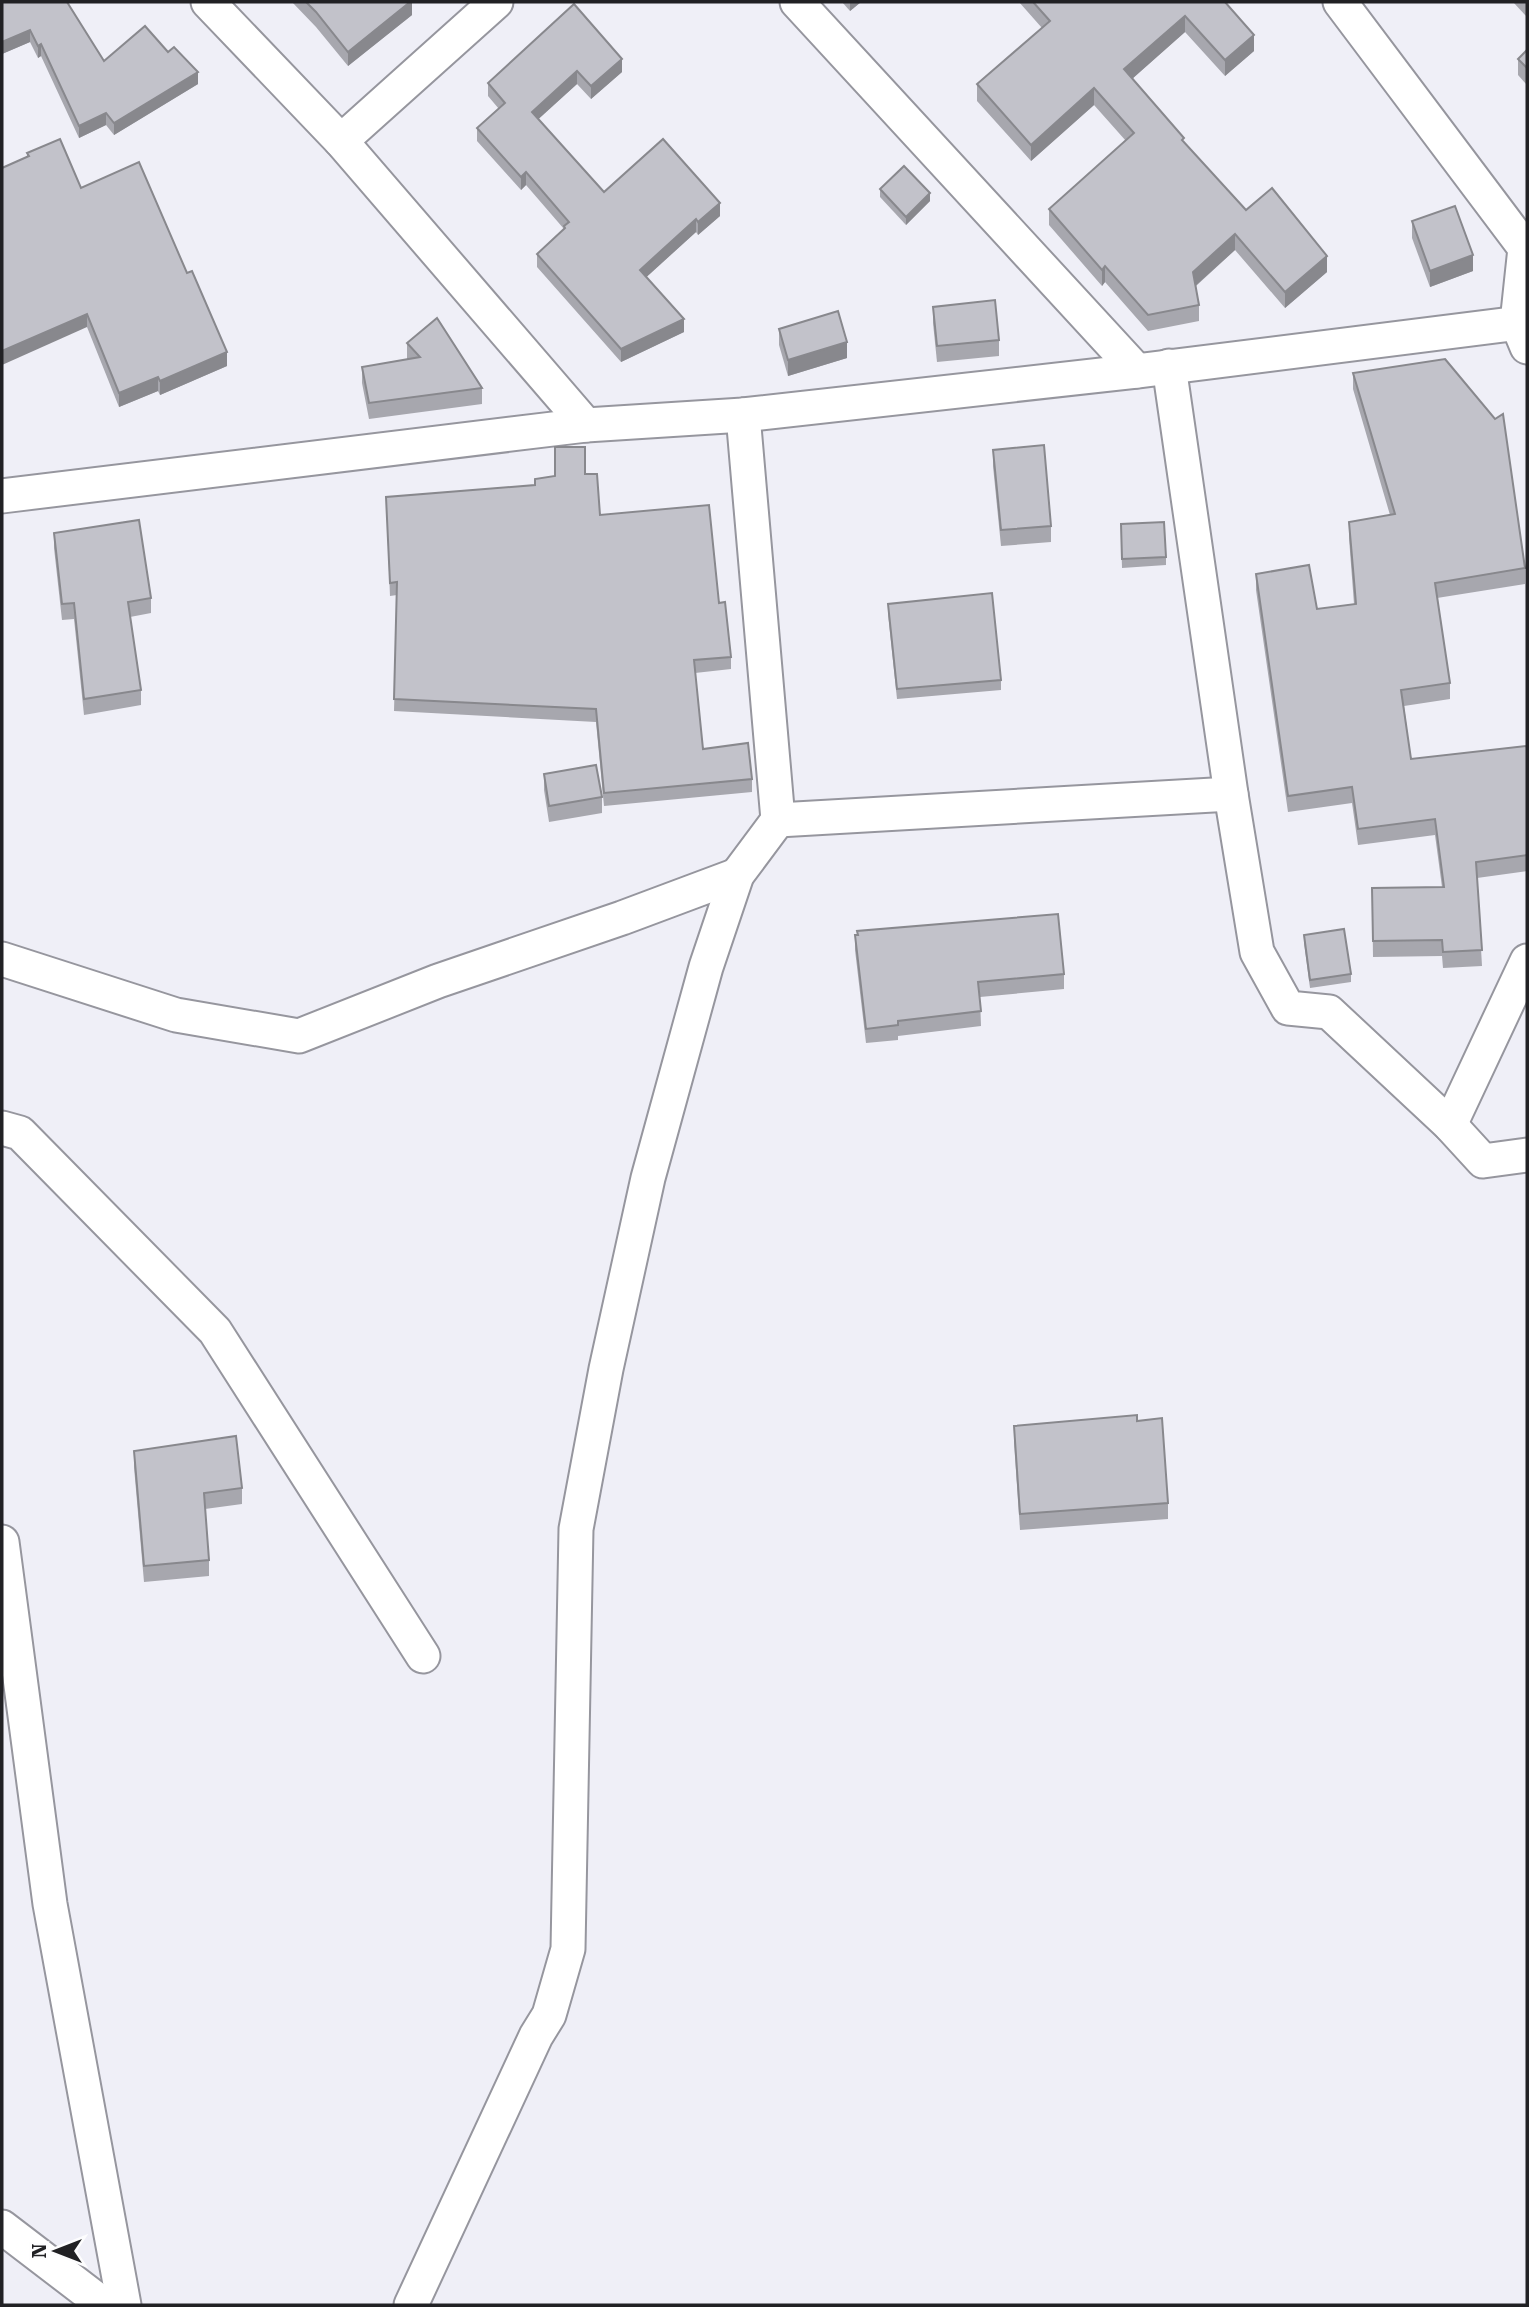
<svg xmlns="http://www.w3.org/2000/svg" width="1529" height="2307" font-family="'Roboto Serif',serif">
<rect width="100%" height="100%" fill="#efeff7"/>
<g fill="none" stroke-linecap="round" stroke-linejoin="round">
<g stroke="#96969e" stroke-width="37">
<g id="minor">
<polyline points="208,2 341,141 586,425"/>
<polyline points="797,2 1137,371"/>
<polyline points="1340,2 1525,248 1517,323 1527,347"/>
<polyline points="341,141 496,2"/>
<polyline points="1169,366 1231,794 1257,952 1288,1008 1329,1012 1450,1125 1483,1161 1527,1155"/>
<polyline points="2,496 586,425 743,415 1137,371 1527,322"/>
<polyline points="778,820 1231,794"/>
<polyline points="2,959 176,1015 299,1036 438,981 622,918 737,875"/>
<polyline points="1450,1125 1527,961"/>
<polyline points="2,1128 20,1133 215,1331 423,1656"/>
<polyline points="2,1542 50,1904 124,2305"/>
<polyline points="2,2227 104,2305"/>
<polyline points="411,2305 536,2036 549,2015 568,1949 576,1529 606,1369 648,1178 706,967 737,875 778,820 743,415"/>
</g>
</g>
<use href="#minor" stroke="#fff" stroke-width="33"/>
</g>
<g fill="#a7a7ae">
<polygon points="2,2 104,61 168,52 198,84 114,135 106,125 79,138 41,56 38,58 30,42 2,54"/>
<polygon points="292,2 412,2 412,15 348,66 316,27"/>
<polygon points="842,2 861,2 850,11"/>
<polygon points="1019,2 1225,2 1254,51 1225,76 1185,32 1132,79 1184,143 1246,210 1327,272 1285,308 1235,250 1196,286 1199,305 1199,321 1148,331 1105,282 1102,286 1049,225 1049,209 1126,141 1094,105 1031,161 977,101 977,84 1042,28"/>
<polygon points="1513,2 1527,2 1527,17"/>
<polygon points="1527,50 1527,85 1518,75 1518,59"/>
<polygon points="622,59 622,72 591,99 577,84 538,119 604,192 720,216 698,235 696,232 646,277 684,332 621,362 537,267 537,254 564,230 564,229 526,185 521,190 477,141 477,128 499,109 488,96 488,83"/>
<polygon points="27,153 81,188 227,366 160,395 158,391 119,407 87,327 27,157"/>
<polygon points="880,189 930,201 906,225 880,197"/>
<polygon points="1412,221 1473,271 1430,287 1412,238"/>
<polygon points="933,307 999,340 999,356 937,362 933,323"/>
<polygon points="779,329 847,358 788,376 779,345"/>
<polygon points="407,343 482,388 482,404 369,419 362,383 362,367 407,359"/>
<polygon points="1353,373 1525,568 1525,584 1437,598 1450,683 1450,699 1404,706 1411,759 1527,746 1527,871 1477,878 1482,966 1443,968 1442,956 1373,957 1372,888 1442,887 1435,835 1358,845 1352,803 1288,812 1256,590 1256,574 1317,609 1354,604 1349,538 1349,522 1390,515 1353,389"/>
<polygon points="993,450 1051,526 1051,542 1001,546 993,466"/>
<polygon points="585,474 600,515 719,603 731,657 731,669 695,673 703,749 752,779 752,792 604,806 596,722 394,711 397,595 390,596 386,497 535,485 535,479"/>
<polygon points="1121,532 1166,557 1166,565 1122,568"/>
<polygon points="54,533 151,598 151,613 130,617 141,690 141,705 84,715 74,619 62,620 54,548"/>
<polygon points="888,604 1001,680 1001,690 897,699 888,614"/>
<polygon points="544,774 602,797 602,813 549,822 544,790"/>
<polygon points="855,935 1064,974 1064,989 980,997 981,1026 898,1036 898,1040 866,1043 855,950"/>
<polygon points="1304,935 1351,974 1351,982 1310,988 1304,943"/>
<polygon points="1137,1421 1168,1503 1168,1519 1020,1530 1014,1442 1014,1426"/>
<polygon points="134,1451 242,1488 242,1504 205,1509 209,1560 209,1576 144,1582 134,1467"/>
</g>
<g fill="#88888d">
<polygon points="410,2 412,2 412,15 348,66 348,52"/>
<polygon points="850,2 861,2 850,11"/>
<polygon points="1185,16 1185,32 1124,86 1124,69"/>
<polygon points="30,30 30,42 2,54 2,42"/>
<polygon points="1254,35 1254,51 1225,76 1225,60"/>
<polygon points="41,44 41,56 38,58 38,46"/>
<polygon points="622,59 622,72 591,99 591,86"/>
<polygon points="577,71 577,84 532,125 532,112"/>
<polygon points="198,72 198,84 114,135 114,123"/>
<polygon points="1094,88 1094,105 1031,161 1031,145"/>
<polygon points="106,113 106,125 79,138 79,126"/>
<polygon points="526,172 526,185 521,190 521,177"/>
<polygon points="930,193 930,201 906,225 906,217"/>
<polygon points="720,203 720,216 698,235 698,222"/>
<polygon points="696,219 696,232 640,283 640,270"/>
<polygon points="1235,234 1235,250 1193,288 1193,272"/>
<polygon points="1473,255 1473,271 1430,287 1430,271"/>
<polygon points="1327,256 1327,272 1285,308 1285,292"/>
<polygon points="1105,266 1105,282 1102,286 1102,270"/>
<polygon points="87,314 87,327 2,365 2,351"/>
<polygon points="684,319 684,332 621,362 621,349"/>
<polygon points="847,342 847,358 788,376 788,360"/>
<polygon points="227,352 227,366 160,395 160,381"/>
<polygon points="158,377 158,391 119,407 119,393"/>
</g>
<g fill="#c2c2ca" stroke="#88888d" stroke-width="2">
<polygon points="2,2 67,2 104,61 145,26 168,52 174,47 198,72 114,123 106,113 79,126 41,44 38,46 30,30 2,42"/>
<polygon points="306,2 410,2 348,52 316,12"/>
<polygon points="1033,2 1225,2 1254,35 1225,60 1185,16 1124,69 1184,138 1182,140 1246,210 1272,188 1327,256 1285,292 1235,234 1193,272 1199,305 1148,315 1105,266 1102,270 1049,209 1134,133 1094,88 1031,145 977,84 1050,21"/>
<polygon points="574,4 622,59 591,86 577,71 532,112 604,192 663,139 720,203 698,222 696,219 640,270 684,319 621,349 537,254 565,228 564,226 569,222 526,172 521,177 477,128 505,103 488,83"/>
<polygon points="1527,50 1527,68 1518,59"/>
<polygon points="60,139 81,188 139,162 187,273 192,271 227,352 160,381 158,377 119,393 87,314 2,351 2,168 29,156 27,153"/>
<polygon points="904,166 930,193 906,217 880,189"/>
<polygon points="1455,206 1473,255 1430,271 1412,221"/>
<polygon points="995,300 999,340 937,346 933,307"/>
<polygon points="838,311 847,342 788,360 779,329"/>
<polygon points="437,318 482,388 369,403 362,367 420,357 407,343"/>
<polygon points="1445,359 1495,419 1503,414 1525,568 1435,583 1450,683 1401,690 1411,759 1527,746 1527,855 1476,862 1482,950 1443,952 1442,940 1373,941 1372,888 1444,887 1435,819 1358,829 1352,787 1288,796 1256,574 1309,565 1317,609 1356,604 1349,522 1395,514 1353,373"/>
<polygon points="1044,445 1051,526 1001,530 993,450"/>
<polygon points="555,447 585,447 585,474 597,474 600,515 709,505 719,603 725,602 731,657 694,660 703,749 748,743 752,779 604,793 596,709 394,699 397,582 390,583 386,497 535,485 535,479 555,476"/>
<polygon points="139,520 151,598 128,602 141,690 84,699 74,603 62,604 54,533"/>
<polygon points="1164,522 1166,557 1122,559 1121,524"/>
<polygon points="992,593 1001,680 897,689 888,604"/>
<polygon points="596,765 602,797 549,806 544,774"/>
<polygon points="1058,914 1064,974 978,982 981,1011 898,1021 898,1025 866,1029 855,935 858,935 857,931"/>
<polygon points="1344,929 1351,974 1310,980 1304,935"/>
<polygon points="1137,1415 1137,1421 1162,1418 1168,1503 1020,1514 1014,1426"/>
<polygon points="236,1436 242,1488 204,1493 209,1560 144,1566 134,1451"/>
</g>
<rect width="1529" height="2307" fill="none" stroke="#212124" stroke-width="7"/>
<g transform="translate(56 2251) rotate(270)" stroke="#fdfdfe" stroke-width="5" paint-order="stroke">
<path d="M0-5L12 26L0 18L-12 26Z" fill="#212124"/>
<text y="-10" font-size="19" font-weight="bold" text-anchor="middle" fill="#212124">N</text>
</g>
</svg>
